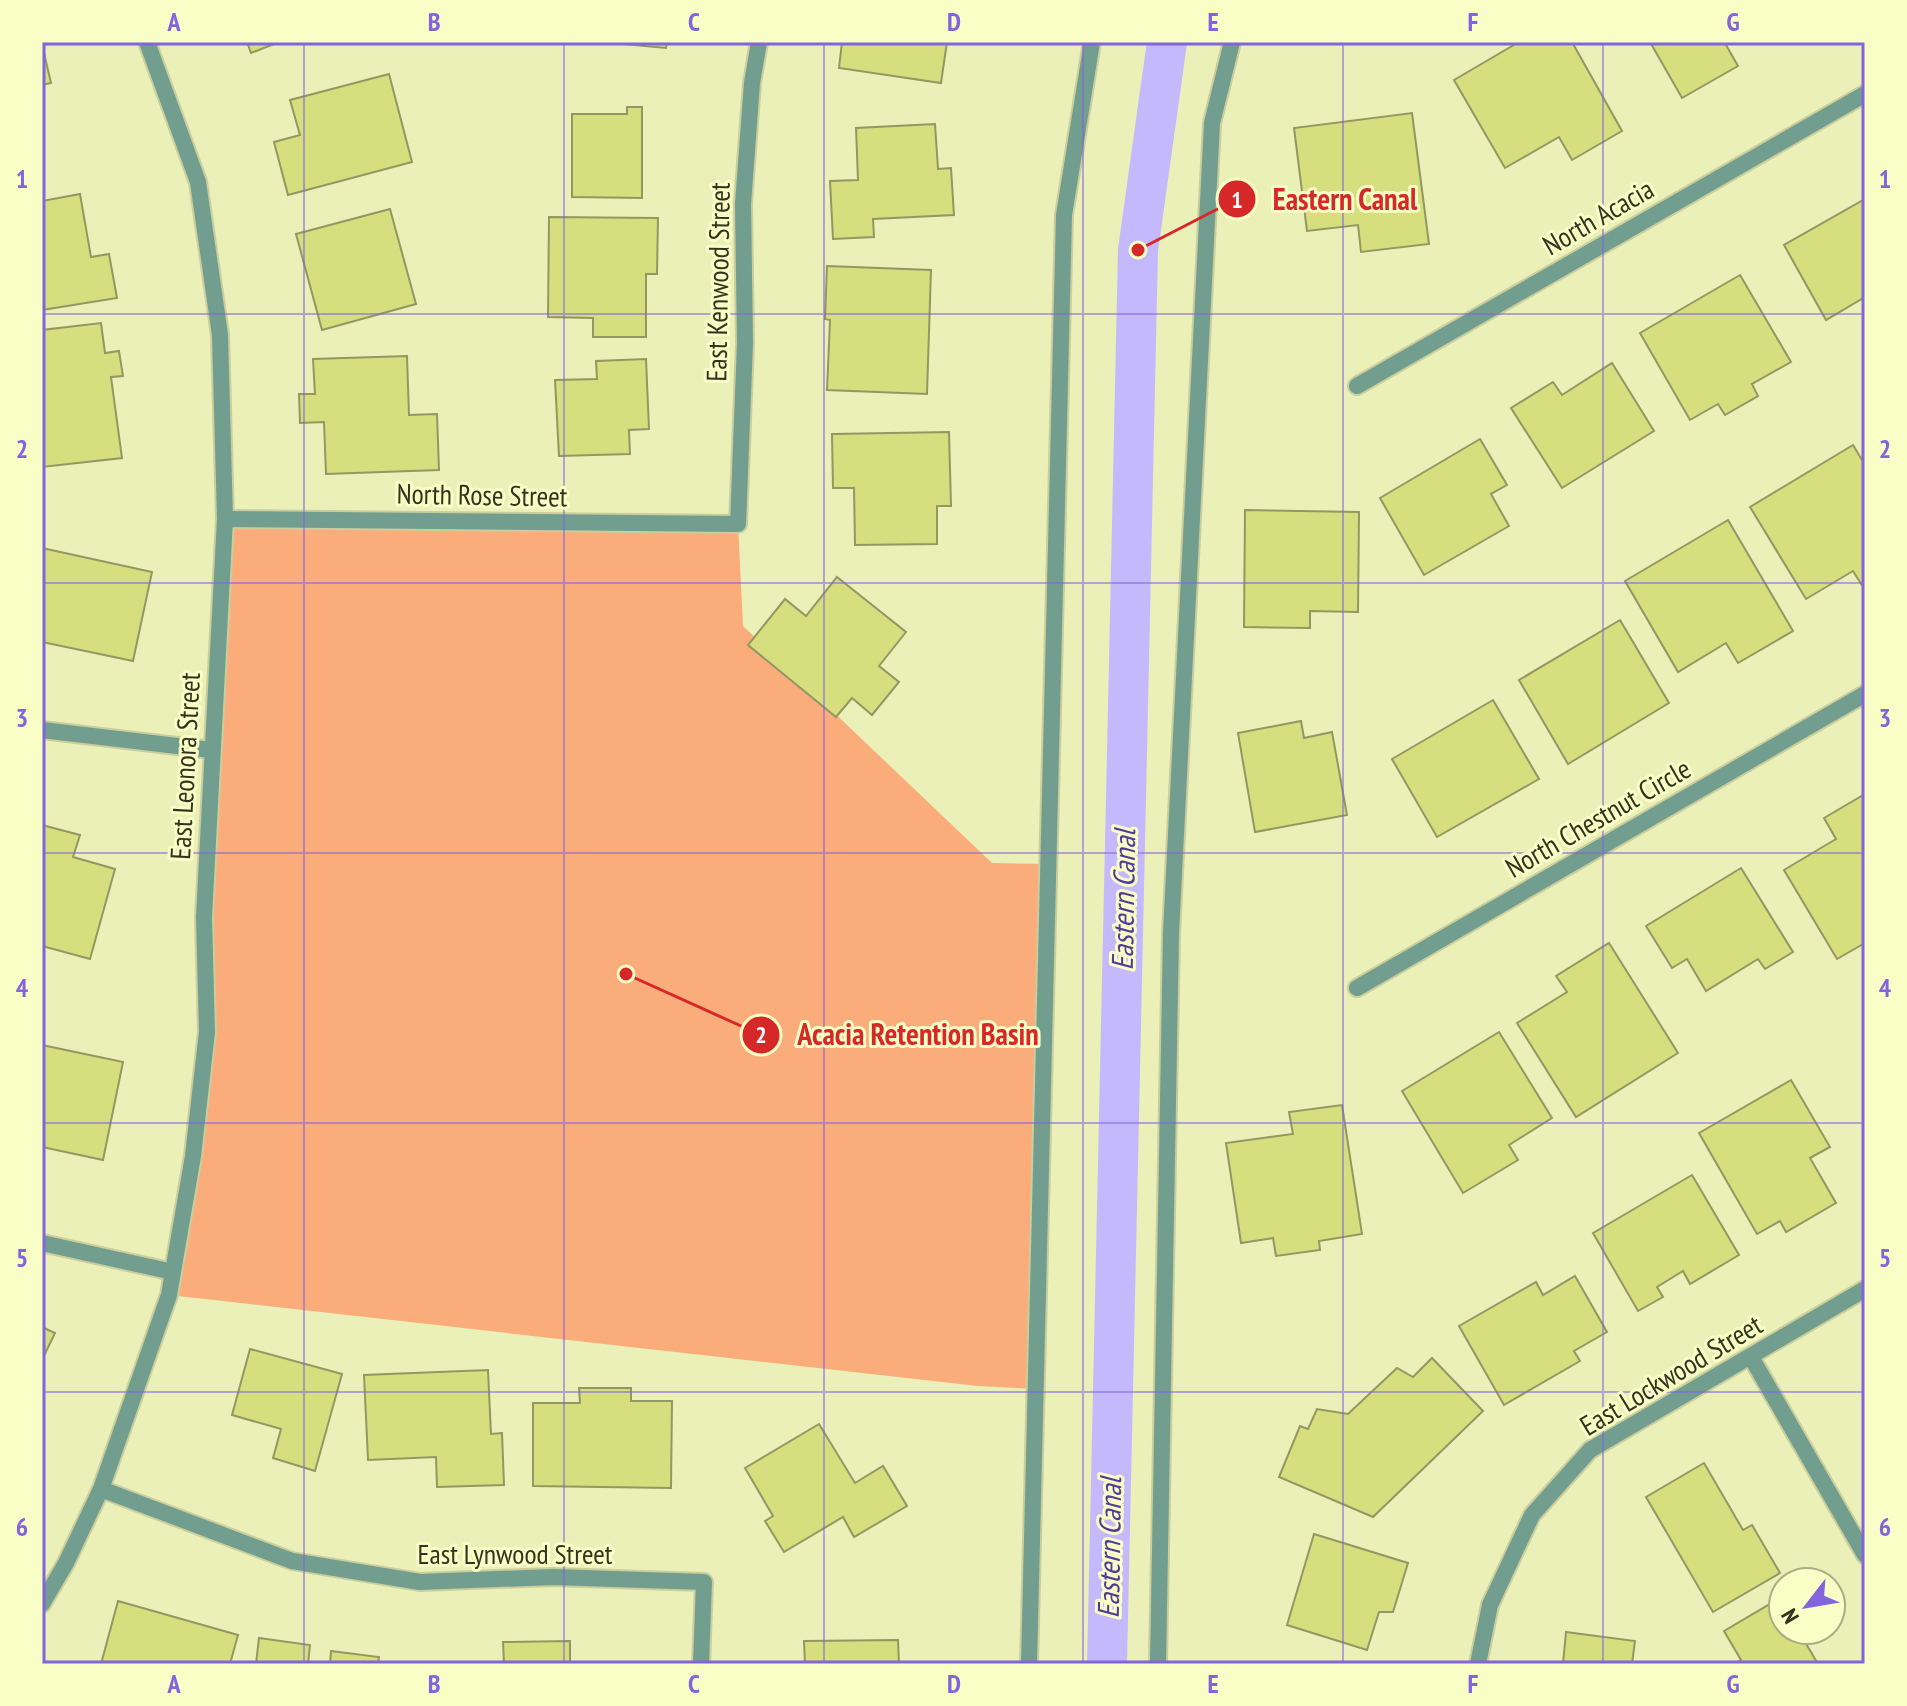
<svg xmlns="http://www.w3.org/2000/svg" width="1907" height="1706" font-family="'PT Sans Narrow',sans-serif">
<rect width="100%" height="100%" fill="#ebf0b8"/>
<polygon fill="#fbac7b" points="225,519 738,524 743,626 992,863 1049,864 1036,1389 978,1386 169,1295 207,1032"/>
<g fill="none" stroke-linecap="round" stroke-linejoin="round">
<polyline stroke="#c5b9fe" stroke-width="40" points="1107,1664 1138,250 1167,42"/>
</g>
<g fill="#d7de7e" stroke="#939762" stroke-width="2">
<polygon points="247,42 279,42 251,53"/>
<polygon points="601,42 667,42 666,48"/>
<polygon points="842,42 947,42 941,83 839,68"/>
<polygon points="1519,42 1572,42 1622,131 1572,160 1559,137 1505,168 1454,80"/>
<polygon points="1650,42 1732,42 1726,45 1738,66 1682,98"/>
<polygon points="42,44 51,83 42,85"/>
<polygon points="389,74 412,162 288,195 274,142 300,135 290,100"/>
<polygon points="627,107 642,107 642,198 572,197 572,114 627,114"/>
<polygon points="1412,113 1429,244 1361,252 1358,225 1307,231 1294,128"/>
<polygon points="935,124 938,169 951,168 954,215 873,219 874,237 833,239 830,181 858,180 856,128"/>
<polygon points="80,194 91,257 109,254 117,298 42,310 42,201"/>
<polygon points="1865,199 1865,297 1826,320 1784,245"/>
<polygon points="390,209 416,304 322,330 296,234"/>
<polygon points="549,217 658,218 657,274 646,274 646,337 593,337 593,318 548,317"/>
<polygon points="827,266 931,270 927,394 827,390 830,320 825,319"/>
<polygon points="1740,275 1791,362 1752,384 1758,396 1725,415 1718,404 1690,420 1640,333"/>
<polygon points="101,323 105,353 119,351 123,376 111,377 122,458 42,467 42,330"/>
<polygon points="407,356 409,415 437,414 439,470 326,474 324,422 300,423 299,394 315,394 313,359"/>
<polygon points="646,359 649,429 629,430 630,454 559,456 555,380 597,379 596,361"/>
<polygon points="1612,363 1654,431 1562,488 1511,408 1553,382 1562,395"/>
<polygon points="949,432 951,506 937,506 937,544 855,545 854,488 833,488 832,434"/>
<polygon points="1480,439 1507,485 1491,494 1509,526 1424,575 1380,498"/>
<polygon points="1853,445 1865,465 1865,590 1853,571 1806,599 1750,507"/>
<polygon points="1245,510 1359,512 1358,612 1310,611 1310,628 1244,627"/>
<polygon points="1728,520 1793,631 1738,663 1726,643 1678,672 1625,581"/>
<polygon points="42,548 152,572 133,661 42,642"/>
<polygon points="837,577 906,632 879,666 899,682 872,715 852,698 836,717 748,645 785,599 806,616"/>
<polygon points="1620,620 1669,703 1568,764 1519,680"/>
<polygon points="1493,700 1539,779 1437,837 1392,759"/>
<polygon points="1301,721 1304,738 1332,732 1347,815 1255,832 1238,733"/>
<polygon points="1865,794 1865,943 1837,959 1784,870 1836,839 1824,818"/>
<polygon points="42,825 80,835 73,857 115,869 90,959 42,946"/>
<polygon points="1741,868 1793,952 1765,969 1758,959 1706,991 1687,959 1672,968 1646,926"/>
<polygon points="1609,943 1678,1053 1576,1117 1517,1023 1567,992 1556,976"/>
<polygon points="1499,1032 1552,1118 1509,1145 1518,1160 1463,1193 1402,1091"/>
<polygon points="42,1045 123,1062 103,1160 42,1147"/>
<polygon points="1791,1080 1830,1147 1810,1158 1836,1203 1786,1232 1780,1221 1757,1234 1699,1133"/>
<polygon points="1342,1105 1362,1234 1319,1241 1320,1250 1276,1256 1273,1238 1241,1243 1226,1143 1293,1134 1289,1112"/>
<polygon points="1692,1175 1739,1255 1690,1284 1683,1271 1657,1287 1663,1297 1638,1311 1593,1233"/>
<polygon points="1575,1276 1607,1332 1574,1351 1580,1361 1504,1405 1459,1326 1536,1282 1543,1295"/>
<polygon points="42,1327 55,1333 42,1360"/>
<polygon points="250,1349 342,1374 315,1471 273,1458 281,1429 232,1415"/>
<polygon points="1432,1358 1483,1411 1373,1517 1279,1477 1300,1426 1308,1429 1317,1409 1348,1414 1397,1368 1413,1377"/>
<polygon points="488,1370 491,1434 502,1433 504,1485 437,1487 436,1457 368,1460 364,1375"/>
<polygon points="579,1388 631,1388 631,1401 672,1401 671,1488 533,1486 533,1403 580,1403"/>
<polygon points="819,1424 855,1483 883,1466 907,1506 854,1537 843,1517 784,1552 765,1521 773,1516 745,1468"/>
<polygon points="1704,1463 1743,1530 1752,1525 1780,1573 1713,1612 1646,1497"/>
<polygon points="1314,1534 1408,1563 1393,1612 1379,1612 1367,1650 1287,1625"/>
<polygon points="1780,1598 1783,1603 1783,1630 1798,1630 1818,1664 1734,1664 1741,1660 1724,1631"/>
<polygon points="118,1601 238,1635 230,1664 101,1664"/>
<polygon points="1566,1632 1635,1641 1632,1664 1563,1664"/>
<polygon points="259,1638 310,1645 308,1664 256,1664"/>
<polygon points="898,1640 899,1664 805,1664 804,1641"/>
<polygon points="570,1641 570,1664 504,1664 503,1642"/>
<polygon points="331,1651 379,1657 378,1664 330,1664"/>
</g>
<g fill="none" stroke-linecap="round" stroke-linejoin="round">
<g stroke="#cace9c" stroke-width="20">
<g id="service">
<polyline points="1029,1664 1064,215 1092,42"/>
<polyline points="1158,1664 1171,933 1212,123 1232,42"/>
</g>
</g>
<g stroke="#cace9c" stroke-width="20">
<g id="minor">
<polyline points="1357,386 1865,94"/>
<polyline points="225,519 738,524 745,343 743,204 752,83 759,42"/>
<polyline points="42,730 211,750"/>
<polyline points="1357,988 1865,694"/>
<polyline points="42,1243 173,1272"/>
<polyline points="1751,1357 1865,1555"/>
<polyline points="101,1489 292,1561 420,1582 553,1577 704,1582 701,1664"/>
<polyline points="42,1604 66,1563 101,1489 169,1295 193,1156 207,1032 204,917 225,519 220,335 198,182 147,42"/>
<polyline points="1478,1664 1490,1605 1532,1515 1590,1450 1865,1289"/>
</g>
</g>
<use href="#service" stroke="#719e8f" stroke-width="16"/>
<use href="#minor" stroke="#719e8f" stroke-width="16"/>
</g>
<path fill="none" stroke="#8363de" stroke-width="2" stroke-opacity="0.55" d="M304,42V1664M564,42V1664M824,42V1664M1083,42V1664M1343,42V1664M1603,42V1664M42,314H1865M42,583H1865M42,853H1865M42,1123H1865M42,1392H1865"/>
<g text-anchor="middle" stroke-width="6" stroke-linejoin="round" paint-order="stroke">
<g font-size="28" fill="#32341d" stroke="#f8fec5">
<text transform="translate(1598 217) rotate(-30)" y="10">North Acacia</text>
<text transform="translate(718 282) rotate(-89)" y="10">East Kenwood Street</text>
<text transform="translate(482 495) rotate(1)" y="10">North Rose Street</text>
<text transform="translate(185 766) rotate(-87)" y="10">East Leonora Street</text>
<text transform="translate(1598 818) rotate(-30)" y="10">North Chestnut Circle</text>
<text transform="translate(1671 1375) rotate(-31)" y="10">East Lockwood Street</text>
<text x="515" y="1564">East Lynwood Street</text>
</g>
<g font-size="30" font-style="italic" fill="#553999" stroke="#f8fec5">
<text transform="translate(1124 900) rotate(-89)" y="10">Eastern Canal</text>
<text transform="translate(1110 1548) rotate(-89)" y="10">Eastern Canal</text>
</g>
</g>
<path fill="none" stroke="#d62828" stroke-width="3" d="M1138 250L1237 199M626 974L761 1035"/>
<g fill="#d62828" stroke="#f8fec5" stroke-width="3">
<circle cx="1138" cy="250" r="8"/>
<circle cx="626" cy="974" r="8"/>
<circle cx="1237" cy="199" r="20"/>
<circle cx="761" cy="1035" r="20"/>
</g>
<g font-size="24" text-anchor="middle" font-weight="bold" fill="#fff">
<text x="1237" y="208">1</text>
<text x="761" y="1043">2</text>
</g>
<g font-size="30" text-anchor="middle" font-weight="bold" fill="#d62828" stroke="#f8fec5" stroke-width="6" stroke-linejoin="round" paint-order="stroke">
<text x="1345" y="210">Eastern Canal</text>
<text x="918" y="1045">Acacia Retention Basin</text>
</g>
<rect width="1907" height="1706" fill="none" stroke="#f8fec5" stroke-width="88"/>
<g transform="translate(1807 1606) rotate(239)"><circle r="38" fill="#f8fec5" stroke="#a9ad82" stroke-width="2"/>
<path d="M0-6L14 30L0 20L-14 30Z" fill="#8363de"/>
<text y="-12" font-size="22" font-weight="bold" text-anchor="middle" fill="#32341d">N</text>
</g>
<rect x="44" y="44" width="1819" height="1618" fill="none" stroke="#8363de" stroke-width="3"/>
<g font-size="26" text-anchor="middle" font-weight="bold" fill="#8363de">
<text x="174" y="31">A</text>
<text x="434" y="31">B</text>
<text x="694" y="31">C</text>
<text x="954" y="31">D</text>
<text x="1213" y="31">E</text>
<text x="1473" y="31">F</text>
<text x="1733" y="31">G</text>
<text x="22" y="188">1</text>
<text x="1885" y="188">1</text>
<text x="22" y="458">2</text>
<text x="1885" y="458">2</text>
<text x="22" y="727">3</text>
<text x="1885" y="727">3</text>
<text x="22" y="997">4</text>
<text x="1885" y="997">4</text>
<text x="22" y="1267">5</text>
<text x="1885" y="1267">5</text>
<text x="22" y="1536">6</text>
<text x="1885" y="1536">6</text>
<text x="174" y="1693">A</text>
<text x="434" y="1693">B</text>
<text x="694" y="1693">C</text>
<text x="954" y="1693">D</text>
<text x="1213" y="1693">E</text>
<text x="1473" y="1693">F</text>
<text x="1733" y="1693">G</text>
</g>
</svg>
